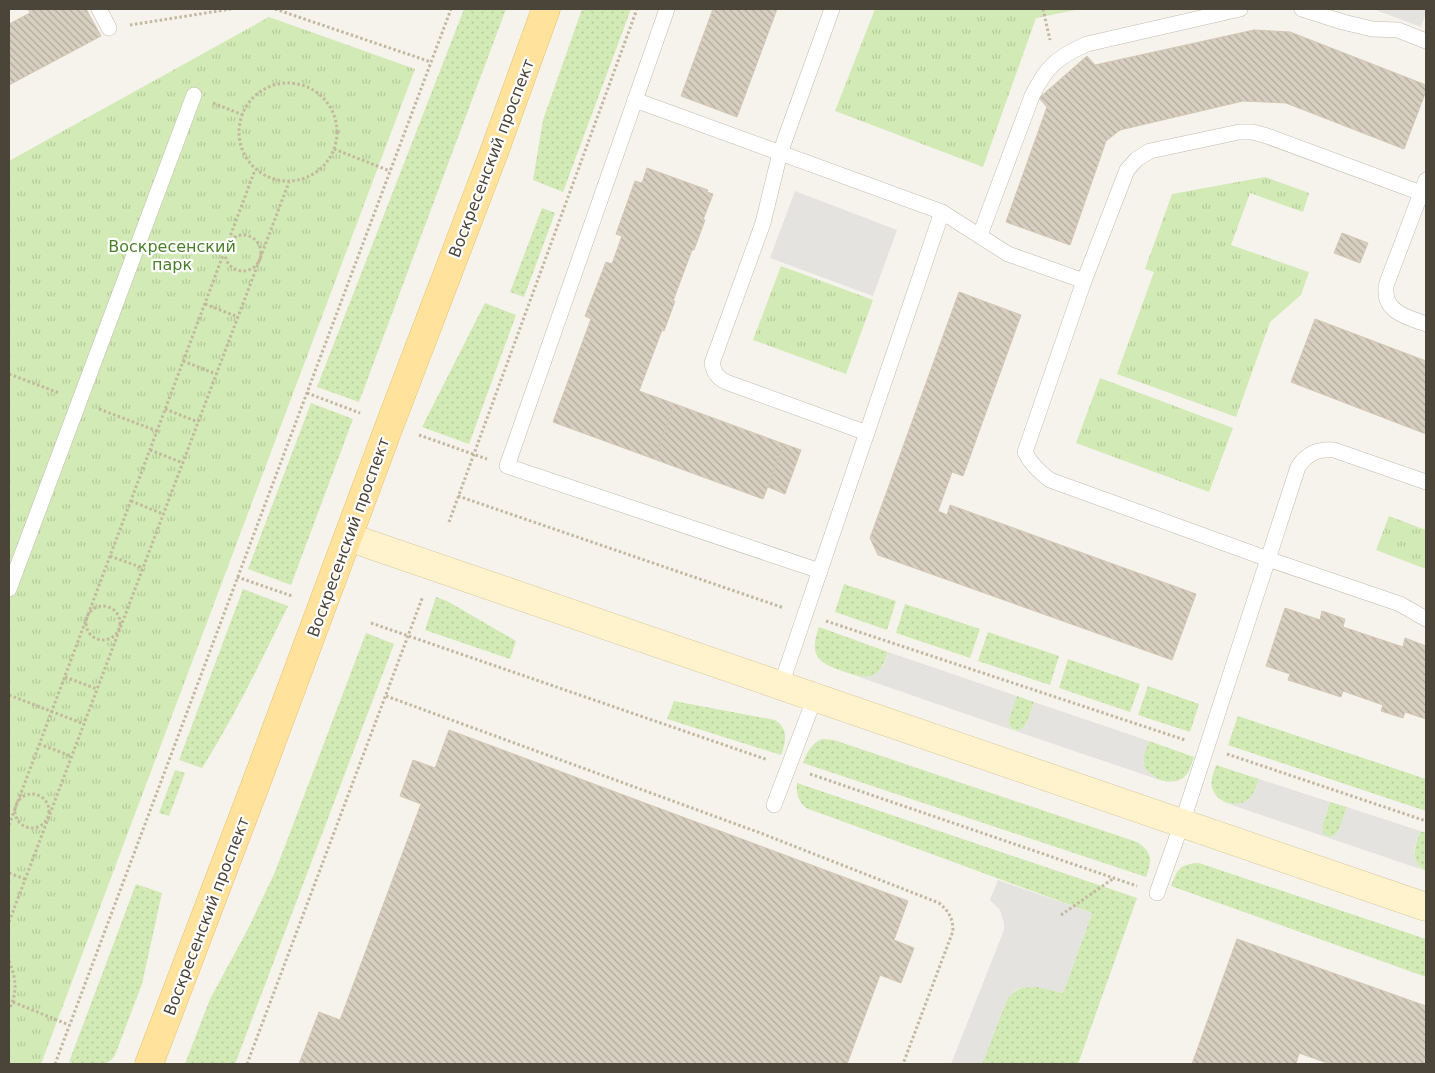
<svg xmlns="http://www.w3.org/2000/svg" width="1435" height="1073" font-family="'DejaVu Sans',sans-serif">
<defs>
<pattern id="grass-dots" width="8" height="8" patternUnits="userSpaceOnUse" patternTransform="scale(1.25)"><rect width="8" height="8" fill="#d2eab5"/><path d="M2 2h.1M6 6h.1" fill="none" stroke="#b6ca9c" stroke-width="1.8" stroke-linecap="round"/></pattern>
<pattern id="park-tufts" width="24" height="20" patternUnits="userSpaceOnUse" patternTransform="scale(1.25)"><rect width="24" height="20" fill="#d2eab5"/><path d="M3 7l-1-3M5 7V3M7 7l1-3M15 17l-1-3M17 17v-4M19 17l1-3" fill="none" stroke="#b6ca9c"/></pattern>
<pattern id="building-back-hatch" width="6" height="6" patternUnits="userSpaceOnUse" patternTransform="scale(1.25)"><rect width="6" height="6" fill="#d8cfc1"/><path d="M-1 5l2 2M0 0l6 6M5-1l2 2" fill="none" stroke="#b1aa9e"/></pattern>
</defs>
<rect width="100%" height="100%" fill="#f6f3ec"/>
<g fill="url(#grass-dots)">
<polygon points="464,9 506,9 359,402 317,387"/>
<polygon points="582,9 631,9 563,192 533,180 543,120"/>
<polygon points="542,208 555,213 524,297 510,292"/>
<polygon points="485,303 516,315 469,444 422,427"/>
<polygon points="311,403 353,419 291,585 248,569"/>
<polygon points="844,584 896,601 887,630 835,612"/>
<path d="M243,589L288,606C261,661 235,716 202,768L179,760Z"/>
<polygon points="436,597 447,601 516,641 510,659 425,630"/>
<polygon points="905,604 980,629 970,658 896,633"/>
<path d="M819,627L888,652C880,679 870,681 845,672C819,663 808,657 819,627Z"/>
<polygon points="988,632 1059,656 1050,685 978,661"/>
<polygon points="366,633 394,644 235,1064 185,1064 210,999 248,929 275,872"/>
<polygon points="1068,659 1140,684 1130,712 1059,688"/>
<polygon points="1148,686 1199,704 1190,732 1138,715"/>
<path d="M1017,696L1034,702C1031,710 1026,737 1013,729C1011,728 1009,726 1009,723C1008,715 1014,704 1017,696Z"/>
<path d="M674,701L775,720C789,729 786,742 781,755L667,719Z"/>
<polygon points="1238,716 1426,779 1426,811 1228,745"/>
<path d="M822,739L834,740L1137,842C1153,852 1152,861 1146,877L803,763C807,752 811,744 822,739Z"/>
<path d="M1149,741L1194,757C1191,764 1190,773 1183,778C1170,787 1143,778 1143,760C1143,754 1147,747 1149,741Z"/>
<path d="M1216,765L1259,779C1257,785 1255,792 1251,797C1240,810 1217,804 1212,788C1210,780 1214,772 1216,765Z"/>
<polygon points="175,770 185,773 169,816 159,813"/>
<path d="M797,783L1137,898L1078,1064H982L1007,999C1023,979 1041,987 1063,993L1092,913L806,808C798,801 796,793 797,783Z"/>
<path d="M1330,802L1347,807C1343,817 1339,846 1323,834L1322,826Z"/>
<path d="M1420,831L1426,833V871C1408,861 1415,847 1420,831Z"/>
<path d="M1199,863L1426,939V977L1171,886C1177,869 1180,864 1199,863Z"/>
<path d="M136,884L162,893L142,984L115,1055C113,1058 110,1062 106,1063C98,1066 77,1064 69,1062Z"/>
</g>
<g fill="url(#park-tufts)">
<polygon points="875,9 1080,9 1036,18 983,167 835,111"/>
<polygon points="269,17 415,69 41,1064 9,1064 9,161"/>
<polygon points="1265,177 1309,193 1303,212 1250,193 1231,245 1309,272 1301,295 1270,322 1236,417 1117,374 1154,272 1145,269 1172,194"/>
<polygon points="781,266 873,300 846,374 753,340"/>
<polygon points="1100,378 1233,428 1209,492 1076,443"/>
<polygon points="1389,516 1426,530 1426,569 1376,550"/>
</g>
<g fill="#e5e3e0">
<polygon points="1373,9 1426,9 1426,13 1421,27"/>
<polygon points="795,191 897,230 873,296 770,258"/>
<polygon points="888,652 1017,696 1009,719 1009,724 1011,728 1015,731 1020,730 1026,725 1034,702 1149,741 1144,755 1144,765 1147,771 1160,780 1015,731 856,676 869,677 876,674 884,665"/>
<polygon points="1259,779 1330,802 1322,826 1323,833 1327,837 1332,837 1338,832 1347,807 1420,831 1414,848 1414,857 1420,868 1426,871 1226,803 1241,804 1248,800 1255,791"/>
<polygon points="998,880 1092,913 1063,993 1038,987 1019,988 1013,992 1007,999 982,1064 951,1064 1004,930 1004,923 1000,910 990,900"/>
</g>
<g fill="url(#building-back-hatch)" stroke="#d3c7b4">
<polygon points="28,9 86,9 101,36 9,85 9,24 30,13"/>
<polygon points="713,9 777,9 737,117 681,96"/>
<polygon points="1254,30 1290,32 1426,85 1426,91 1404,149 1286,103 1243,101 1120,130 1106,141 1070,245 1006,222 1047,107 1039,98 1087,56 1095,65"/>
<polygon points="647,168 708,190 707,192 713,194 703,220 705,220 694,250 692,250 673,301 675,301 664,331 662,330 639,391 675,404 654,459 553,422 591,319 585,316 606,262 612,264 622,236 616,234 635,181 642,183"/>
<polygon points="1342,233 1368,243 1360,263 1334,253"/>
<polygon points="959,292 1021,315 963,476 952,472 938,511 947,515 950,505 1196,594 1172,660 878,555 870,538"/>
<polygon points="1315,319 1426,361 1426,434 1291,382"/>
<polygon points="675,404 784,444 763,499 654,459"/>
<polygon points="784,444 801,450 785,494 768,487"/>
<polygon points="1285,608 1320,620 1322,611 1345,619 1343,627 1403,647 1405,638 1426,646 1425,654 1426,655 1426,719 1405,712 1403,718 1381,711 1383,705 1343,691 1341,697 1288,680 1290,674 1266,666"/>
<polygon points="449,730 908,901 894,940 914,948 901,983 880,975 847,1064 299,1064 319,1012 340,1020 421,804 400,796 413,760 435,768"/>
<polygon points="1237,939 1426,1006 1426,1064 1330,1064 1299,1053 1296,1064 1192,1064"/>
</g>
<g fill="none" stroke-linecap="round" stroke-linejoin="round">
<g stroke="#c2bbae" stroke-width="16">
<g id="lane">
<polyline points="99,9 109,28"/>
<polyline points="667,9 507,466 820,571"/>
<path d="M832,9L780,153L763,223L712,363C714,372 717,378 726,382L867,433"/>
<polyline points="1302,9 1343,22 1372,29 1398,30 1426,41"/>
<polyline points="635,100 942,212 1008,254 1084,281"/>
<path d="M1426,180L1388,280C1387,283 1385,288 1386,292C1386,313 1410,318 1426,324"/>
<path d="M1421,193L1267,136L1253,132H1239L1150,151L1137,159L1127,170L1084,281L1025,452C1031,464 1039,472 1050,480L1268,559L1400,604L1426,619"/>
<path d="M980,235L1032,96C1046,67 1057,57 1087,44L1240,9"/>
<polyline points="9,589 194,95"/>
<polyline points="781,685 942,212"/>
<polyline points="774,805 815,697"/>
<path d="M1157,893L1182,823L1298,467C1307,453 1318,449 1334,450L1426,482"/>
</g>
</g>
<g stroke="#d6c79b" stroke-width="29">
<polyline id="secondary" points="348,537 1426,907"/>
</g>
<g stroke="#e6c16a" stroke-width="29">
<polyline id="primary" points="149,1064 258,778 390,424 493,155 546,9"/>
</g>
<g stroke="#c4b79f" stroke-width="3" stroke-dasharray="2.5 2.5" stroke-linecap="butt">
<polyline points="275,9 431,62"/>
<polyline points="1043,9 1050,40"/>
<polyline points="130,25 231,9"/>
<circle cx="288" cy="132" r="49"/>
<polyline points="213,103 243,115"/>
<polyline points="334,149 390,171"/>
<circle cx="243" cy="253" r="18"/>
<polyline points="205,304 238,317"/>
<polyline points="183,361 216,374"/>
<polyline points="9,374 59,393"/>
<polyline points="307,393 360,413"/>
<polyline points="99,409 157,431"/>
<polyline points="165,409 198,422"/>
<polyline points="419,435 487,459"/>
<polyline points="150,450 183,463"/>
<polyline points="458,496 784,608"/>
<polyline points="131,501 163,514"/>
<polyline points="449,522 637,9"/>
<polyline points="110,556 143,568"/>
<polyline points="237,577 292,596"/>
<circle cx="103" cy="623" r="17"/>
<polyline points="826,621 1185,740"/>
<polyline points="371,623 768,760"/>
<polyline points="65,677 97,689"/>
<polyline points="9,695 84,724"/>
<path d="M386,696L763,834L939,903C949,911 953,919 953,931L903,1064"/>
<polyline points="39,744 71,756"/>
<polyline points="1227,754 1426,821"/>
<polyline points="810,774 1137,886"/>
<circle cx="32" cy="811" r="17"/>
<polyline points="9,825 255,170"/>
<polyline points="9,873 25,879"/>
<polyline points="1061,915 1114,878"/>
<polyline points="9,922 289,182"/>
<path d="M9,961C16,977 18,993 9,1009"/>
<polyline points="13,1002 69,1025"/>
<polyline points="55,1064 451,9"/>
<polyline points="247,1064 423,596"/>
</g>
<use href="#lane" stroke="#fff" stroke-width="15"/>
<use href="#secondary" stroke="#fff3cd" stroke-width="28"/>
<use href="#primary" stroke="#ffe39c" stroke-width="28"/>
</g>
<g text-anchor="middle" stroke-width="4.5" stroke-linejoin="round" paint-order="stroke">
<g font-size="16" fill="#4b4439" stroke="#fff">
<text transform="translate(491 158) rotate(-69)" y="6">Воскресенский проспект</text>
<text transform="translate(348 537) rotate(-70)" y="6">Воскресенский проспект</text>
<text transform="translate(206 916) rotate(-69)" y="6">Воскресенский проспект</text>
</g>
<g font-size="16" fill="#4a7f2a" stroke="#fff">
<text x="172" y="252">Воскресенский<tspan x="172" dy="18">парк</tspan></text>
</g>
</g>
<rect width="1435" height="1073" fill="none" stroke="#4b4439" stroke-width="20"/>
</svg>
